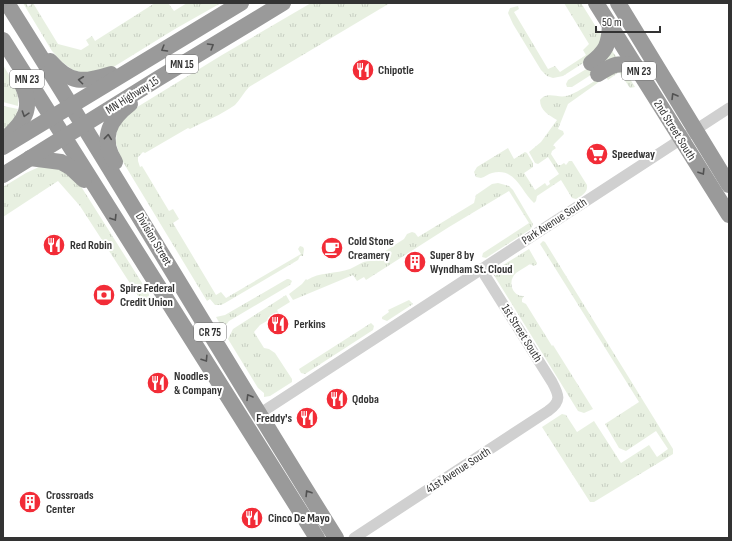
<svg xmlns="http://www.w3.org/2000/svg" width="732" height="541" font-family="'Sofia Sans Condensed',sans-serif">
<defs>
<pattern id="grass-tufts" width="24" height="20" patternUnits="userSpaceOnUse"><rect width="24" height="20" fill="#e8f0e1"/><path d="M3 7l-1-3M5 7V3M7 7l1-3M15 17l-1-3M17 17v-4M19 17l1-3" fill="none" stroke="#c7cec2"/></pattern>
</defs>
<rect width="100%" height="100%" fill="#fff"/>
<g fill="url(#grass-tufts)">
<polygon points="23,3 26,3 28,7 33,3 58,44 81,50 89,45 86,40 92,36 95,41 155,3 168,3 174,11 187,3 221,3 175,29 107,71 94,76 73,70 62,62 52,51"/>
<path d="M311,3H390L249,87C244,92 240,100 235,105C221,115 205,121 190,129L188,128L145,153L143,152L138,157V161L140,167L142,166L169,211L173,209L179,219L173,223L216,295L221,292L226,298L301,254L298,249L300,246L303,247L304,249L303,256H300L298,260L225,303L221,305H215L210,299L207,301L120,157L116,143L117,125L134,109L222,55Z"/>
<polygon points="564,3 581,3 603,38 591,58 563,76 553,78 547,76 541,70 513,24 508,13 510,8 518,6 519,9 514,12 548,69 555,66 560,72 586,55 583,50 589,44"/>
<polygon points="610,48 618,59 611,62 572,87 567,87 566,84 568,80 598,62"/>
<path d="M3,65C11,78 20,91 18,106L3,102Z"/>
<path d="M617,66H622L635,87L630,88L619,72L608,80L606,77L568,104L558,129L563,131L564,134L553,145L556,148L552,151L551,154L558,165H561L564,163L566,165L569,161H572L587,185C588,193 581,196 576,199L572,198L561,180L537,196L536,201L534,203C521,192 516,167 492,173C488,174 485,177 481,178L476,177L474,172L477,167L508,148L514,159L525,152L527,153L533,163V167L524,173L535,190L545,183L547,186L550,184L549,181L559,174L548,157L538,164L535,163L529,152L541,142L557,120C549,115 540,111 540,100C547,91 557,98 566,96C578,94 605,73 617,66Z"/>
<polygon points="3,106 18,109 17,112 20,112 3,133"/>
<path d="M41,166C59,164 71,176 82,188L149,294L148,305L146,308L80,206L58,181L3,217V187L26,173Z"/>
<path d="M498,183L509,186L513,190L533,224L531,229L486,258L482,257L483,253L529,223L509,191L449,227L366,280L364,277L357,281L353,275L293,300L289,294L302,284L306,279L307,280C319,272 336,274 350,269C357,266 362,261 370,261L404,239L407,234L412,232L415,233L418,237L474,203L476,195L492,184Z"/>
<polygon points="543,241 545,242 673,449 673,454 594,502 590,502 542,427 562,414 566,415 577,432 594,421 621,463 649,445 657,457 668,449 656,431 626,451 619,448 605,424 639,402 540,244"/>
<path d="M529,249L537,263V264L534,266L530,264C526,267 520,270 516,273C507,281 512,297 524,296L522,299V302L526,304L552,346L553,345L593,409L584,413L578,411L492,272Z"/>
<polygon points="287,279 289,279 292,281 290,285 229,321 223,329 216,317 225,315"/>
<polygon points="286,295 290,302 277,310 279,314 260,325 254,332 264,348 269,349 275,353 292,379 292,382 270,396 264,397 264,393 258,388 228,339 233,329"/>
<polygon points="409,300 413,304 387,321 382,319 382,317 389,312 388,310"/>
<polygon points="371,323 374,326 373,330 305,374 301,373 299,369"/>
</g>
<g fill="none" stroke-linecap="round" stroke-linejoin="round">
<g stroke="#d0d0d0" stroke-width="11">
<polyline points="259,414 729,108"/>
<path d="M354,538L548,411C562,401 559,395 552,382L481,269"/>
</g>
<g stroke="#9a9a9a" stroke-width="16">
<path d="M7,3C119,180 225,361 336,538"/>
<polyline points="596,3 729,215"/>
<polyline points="618,3 729,185"/>
<polyline points="3,40 317,538"/>
<path d="M50,61C70,84 83,83 111,74"/>
<path d="M591,63C606,51 609,45 610,25"/>
<path d="M598,74C614,64 616,63 635,65"/>
<path d="M5,139C26,120 35,106 19,79"/>
<polyline points="3,147 241,3"/>
<polyline points="30,158 61,162 70,167 84,180"/>
<path d="M115,162C100,138 109,120 130,104"/>
<polyline points="3,175 159,78 283,3"/>
</g>
</g>
<defs><path id="oneway-chevron" d="M-2-3.5L2.5 0L-2 3.5" fill="none" stroke-width="1.6" stroke-linecap="round" stroke-linejoin="round"/></defs>
<g stroke="#525252">
<use href="#oneway-chevron" transform="translate(211 46) rotate(-31)"/>
<use href="#oneway-chevron" transform="translate(164 49) rotate(149)"/>
<use href="#oneway-chevron" transform="translate(81 80) rotate(-173)"/>
<use href="#oneway-chevron" transform="translate(674 96) rotate(-121)"/>
<use href="#oneway-chevron" transform="translate(25 114) rotate(108)"/>
<use href="#oneway-chevron" transform="translate(108 137) rotate(-84)"/>
<use href="#oneway-chevron" transform="translate(702 172) rotate(58)"/>
<use href="#oneway-chevron" transform="translate(114 218) rotate(58)"/>
<use href="#oneway-chevron" transform="translate(205 359) rotate(57)"/>
<use href="#oneway-chevron" transform="translate(249 397) rotate(-121)"/>
<use href="#oneway-chevron" transform="translate(308 493) rotate(-122)"/>
</g>
<defs>
<g id="restaurant-disc" transform="scale(1.15)"><circle r="9.5" fill="#f22c37" stroke="#fff"/><path d="M-5-6h1v4h1v-4h1v4h1v-4h1v5L-1.5 .5V6h-2V.5L-5-1ZM5-6V6H3V1.5H1.5Q1.5-4 5-6Z" fill="#fff"/></g>
<g id="supermarket-disc" transform="scale(1.15)"><circle r="9.5" fill="#f22c37" stroke="#fff"/><path d="M-6-5.5h2.5l.6 2H6L4.5 2H-2.5L-4.4-4H-6ZM-1.5 3.2a1.3 1.3 0 1 0 .1 0ZM3 3.2a1.3 1.3 0 1 0 .1 0Z" fill="#fff"/></g>
<g id="cafe-disc" transform="scale(1.15)"><circle r="9.5" fill="#f22c37" stroke="#fff"/><path d="M-5.5-4.5H6V0H3Q3 3.5 0 3.5H-2.5Q-5.5 3.5-5.5 0ZM3-3.2v2h1.7v-2ZM-6 4.5H4V6H-6Z" fill="#fff"/></g>
<g id="building-disc" transform="scale(1.15)"><circle r="9.5" fill="#f22c37" stroke="#fff"/><path d="M-4-6H4V6H1V3H-1V6H-4ZM-2.5-4.3h1.7v1.8h-1.7ZM.8-4.3h1.7v1.8H.8ZM-2.5-1h1.7V.8h-1.7ZM.8-1h1.7V.8H.8Z" fill="#fff"/></g>
<g id="bank-disc" transform="scale(1.15)"><circle r="9.5" fill="#f22c37" stroke="#fff"/><path d="M-6-4H6V4H-6ZM0-2.3a2.3 2.3 0 1 0 0 4.6a2.3 2.3 0 1 0 0-4.6Z" fill="#fff"/></g>
</defs>
<g fill-rule="evenodd">
<use href="#restaurant-disc" x="363" y="70"/>
<use href="#supermarket-disc" x="597" y="154"/>
<use href="#restaurant-disc" x="54" y="245"/>
<use href="#cafe-disc" x="332" y="248"/>
<use href="#building-disc" x="415" y="262"/>
<use href="#bank-disc" x="104" y="295"/>
<use href="#restaurant-disc" x="278" y="324"/>
<use href="#restaurant-disc" x="158" y="383"/>
<use href="#restaurant-disc" x="337" y="399"/>
<use href="#restaurant-disc" x="307" y="418"/>
<use href="#building-disc" x="30" y="502"/>
<use href="#restaurant-disc" x="252" y="518"/>
</g>
<g text-anchor="middle" stroke-width="4" stroke-linejoin="round" paint-order="stroke">
<g fill="#fff" stroke="#707070" stroke-width="1">
<rect x="166" y="55" width="32" height="18" rx="3"/>
<rect x="622" y="62" width="34" height="18" rx="3"/>
<rect x="10" y="70" width="34" height="18" rx="3"/>
<rect x="194" y="323" width="32" height="18" rx="3"/>
</g>
<g font-size="11" font-weight="bold" fill="#333">
<text x="182" y="68">MN 15</text>
<text x="639" y="75">MN 23</text>
<text x="27" y="83">MN 23</text>
<text x="210" y="336">CR 75</text>
</g>
<g font-size="12" font-weight="bold" fill="#333" stroke="#fff" text-anchor="start">
<text x="378" y="74">Chipotle</text>
<text x="612" y="158">Speedway</text>
<text x="348" y="245">Cold Stone<tspan x="348" dy="14">Creamery</tspan></text>
<text x="70" y="249">Red Robin</text>
<text x="430" y="259">Super 8 by<tspan x="430" dy="14">Wyndham St. Cloud</tspan></text>
<text x="120" y="292">Spire Federal<tspan x="120" dy="14">Credit Union</tspan></text>
<text x="294" y="328">Perkins</text>
<text x="174" y="380">Noodles<tspan x="174" dy="14">&amp; Company</tspan></text>
<text x="352" y="403">Qdoba</text>
<text x="292" y="422" text-anchor="end">Freddy's</text>
<text x="46" y="499">Crossroads<tspan x="46" dy="14">Center</tspan></text>
<text x="268" y="522">Cinco De Mayo</text>
</g>
<g font-size="12" fill="#333" stroke="#fff">
<text transform="translate(132 95) rotate(-32)" y="4">MN Highway 15</text>
<text transform="translate(675 130) rotate(58)" y="4">2nd Street South</text>
<text transform="translate(554 221) rotate(-33)" y="4">Park Avenue South</text>
<text transform="translate(154 239) rotate(59)" y="4">Division Street</text>
<text transform="translate(522 333) rotate(58)" y="4">1st Street South</text>
<text transform="translate(458 470) rotate(-33)" y="4">41st Avenue South</text>
</g>
</g>
<rect width="732" height="541" fill="none" stroke="#333333" stroke-width="8"/>
<path d="M596 26v6h64v-6" fill="none" stroke="#333333" stroke-width="2"/>
<text x="602" y="26" font-size="12" fill="#333333" stroke="#ffffff" stroke-width="3" paint-order="stroke">50 m</text>
</svg>
